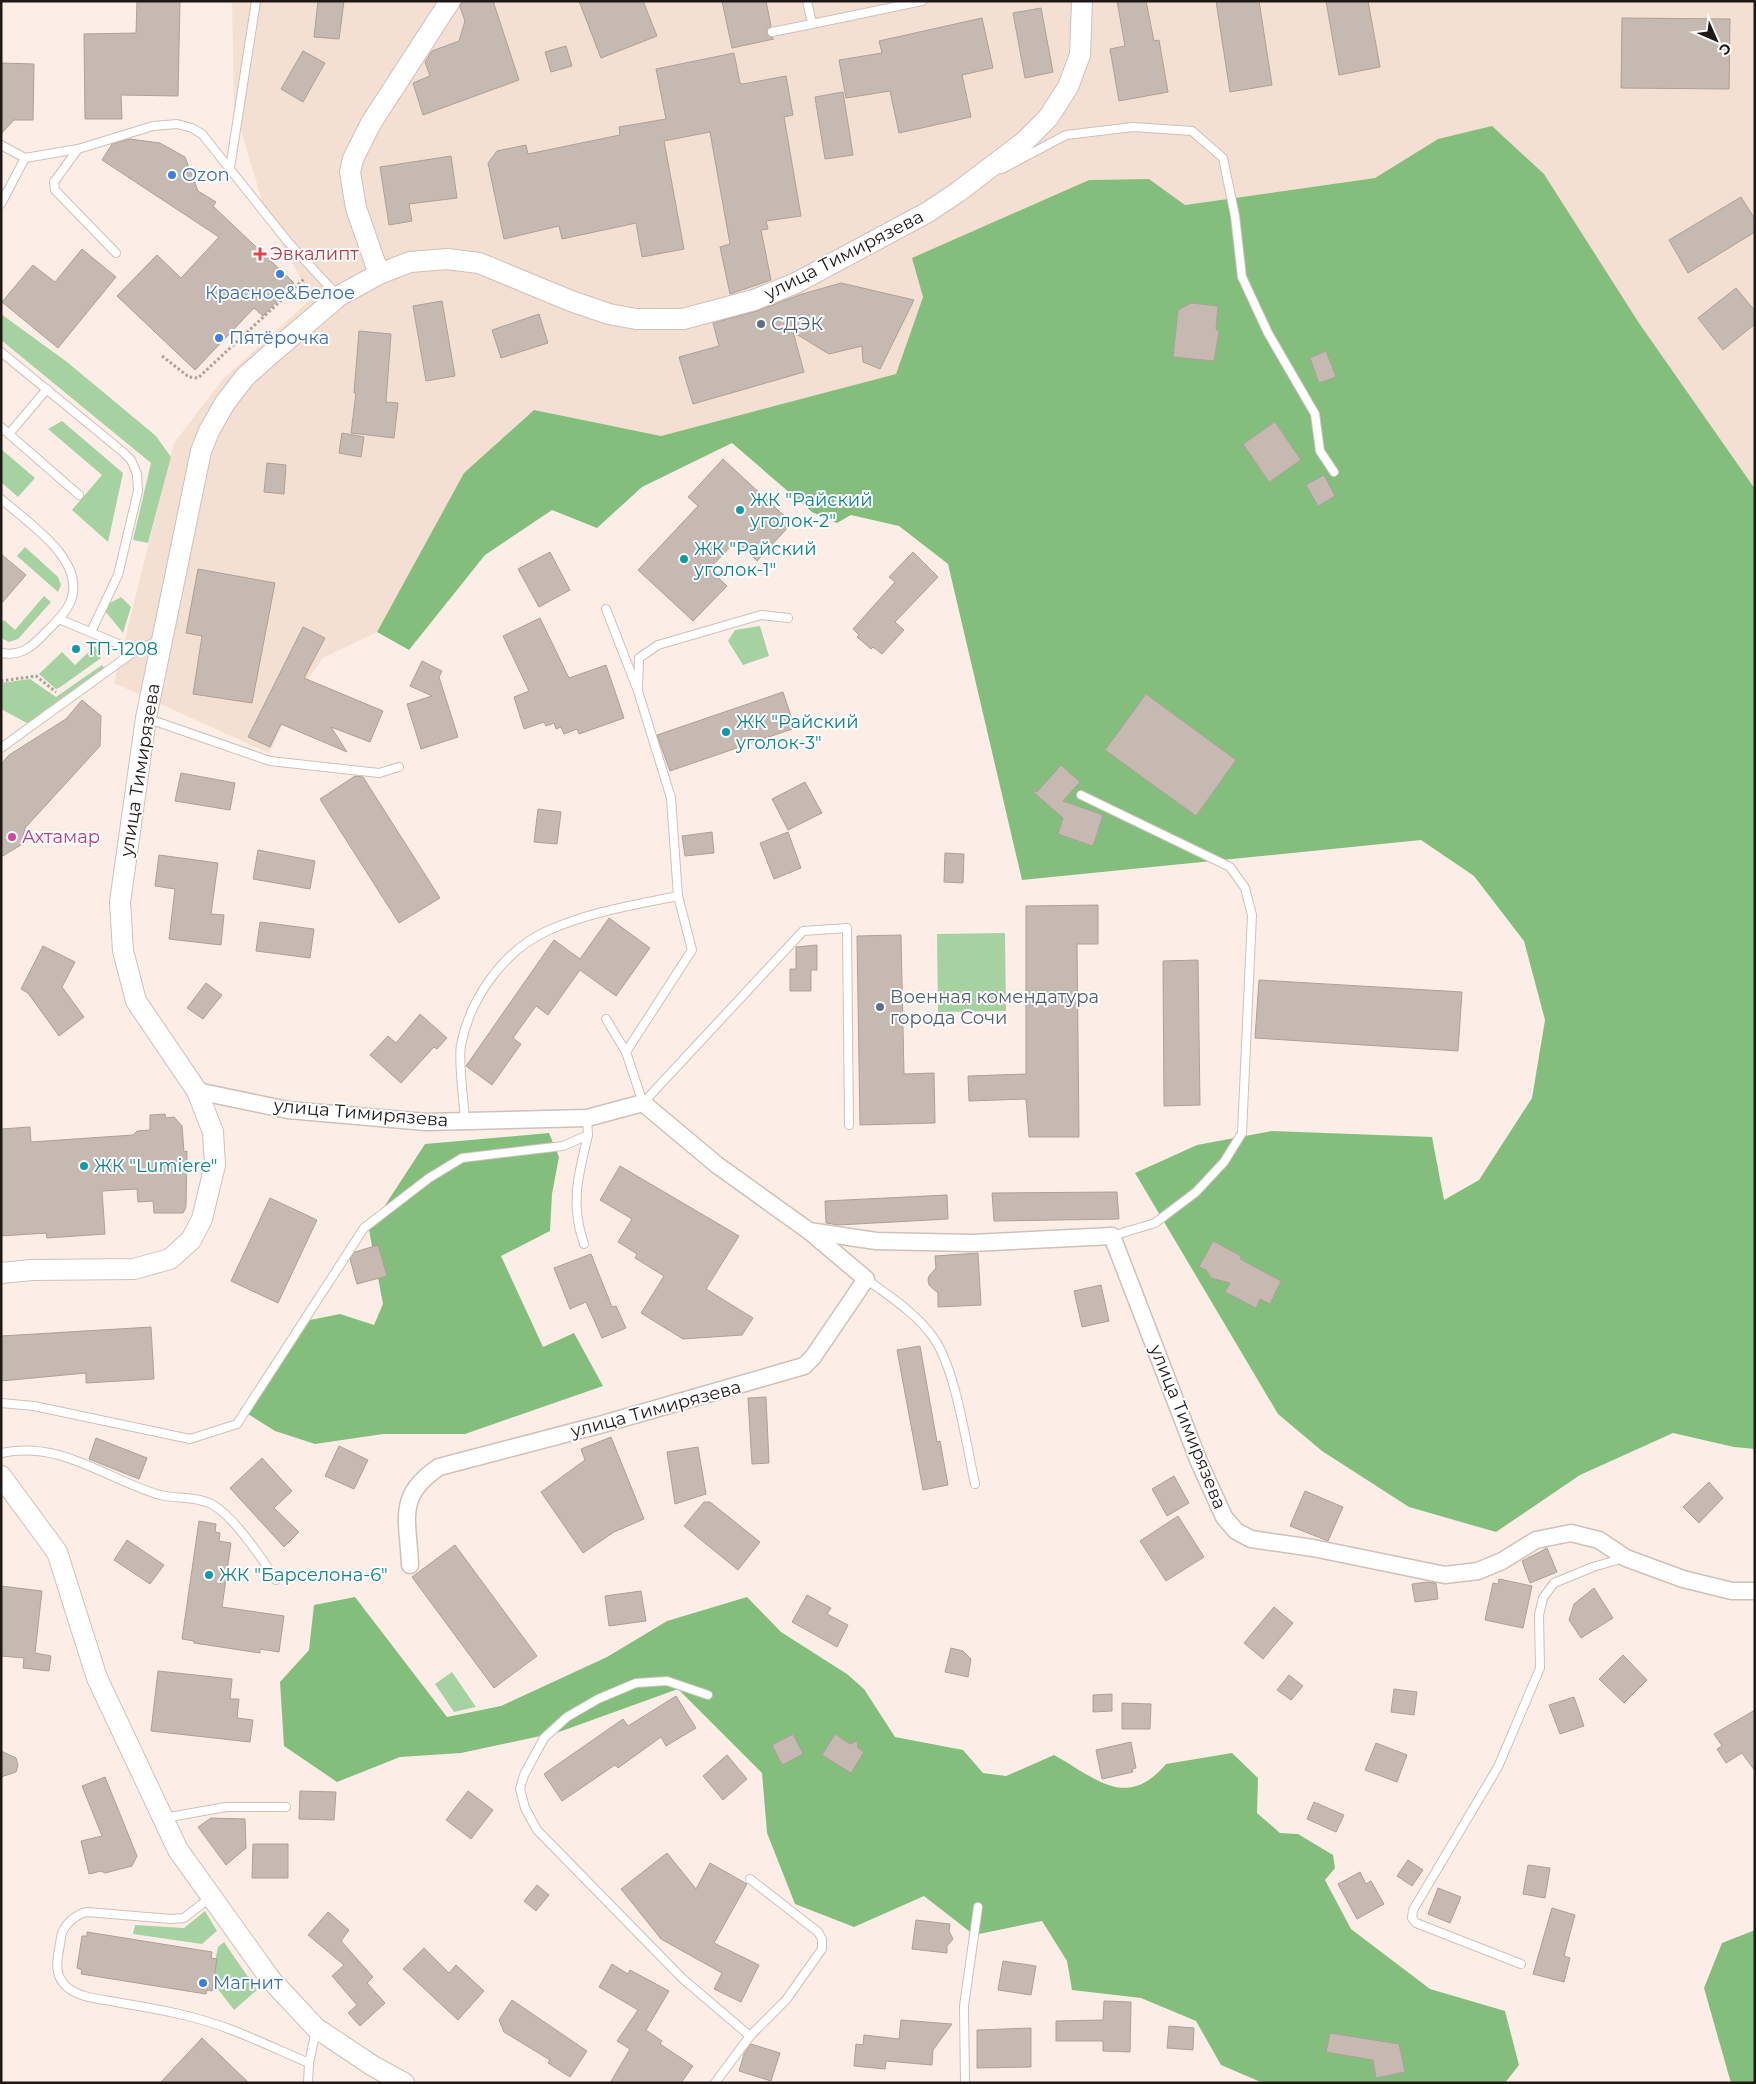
<svg xmlns="http://www.w3.org/2000/svg" width="1756" height="2084" font-family="Montserrat,sans-serif">
<rect width="100%" height="100%" fill="#fceee6"/>
<polygon fill="#f4dfd3" points="232,1 1755,1 1755,489 1639,323 1544,174 1438,139 1375,178 1185,205 1149,179 1089,180 913,258 923,297 896,374 661,436 534,410 464,473 377,632 323,658 301,688 269,753 114,683 174,443 223,379 312,298 268,221 234,107"/>
<g fill="#a6d2a1">
<polygon points="1,314 67,362 156,436 171,457 148,543 133,540 151,463 1,340"/>
<polygon points="62,421 123,473 108,542 72,510 102,475 48,429"/>
<polygon points="1,449 35,478 18,497 1,482"/>
<polygon points="25,547 58,577 61,585 58,592 17,556"/>
<polygon points="44,596 51,602 18,639 9,642 1,638 1,623 4,620 15,630"/>
<polygon points="121,597 131,607 123,633 105,611 110,603"/>
<polygon points="760,626 769,656 743,665 728,641 735,630"/>
<polygon points="95,646 101,658 59,688 56,689 39,674 62,652 75,665"/>
<polygon points="102,665 104,668 27,723 1,709 1,683 30,679 56,697"/>
<polygon points="1005,933 1006,1011 938,1012 937,934"/>
<polygon points="452,1672 476,1707 454,1712 435,1684"/>
<polygon points="205,1911 217,1931 202,1944 133,1934 135,1925 184,1928"/>
<polygon points="224,1942 257,1990 234,2010 211,1980 218,1947"/>
</g>
<g fill="#84be7d">
<polygon points="1492,126 1544,174 1639,323 1755,489 1755,1449 1734,1447 1673,1433 1580,1475 1496,1532 1409,1507 1322,1451 1278,1414 1135,1173 1197,1145 1272,1131 1432,1137 1444,1200 1479,1180 1532,1098 1545,1020 1524,941 1474,876 1421,840 1022,880 948,564 899,526 851,515 837,523 812,512 732,443 642,487 597,528 552,510 485,555 409,650 377,632 464,473 534,410 661,436 896,374 923,297 912,258 1089,180 1149,179 1185,205 1375,178 1438,139"/>
<polygon points="549,1133 559,1157 552,1194 550,1231 501,1256 543,1347 574,1333 603,1386 465,1434 383,1434 315,1444 275,1431 240,1409 269,1383 310,1320 340,1314 374,1325 383,1304 369,1230 425,1144"/>
<path d="M355,1597L447,1717L501,1706L607,1657L667,1621L747,1597L781,1632L847,1674L864,1689L895,1737L963,1750L983,1773L1006,1776L1054,1755C1096,1778 1126,1811 1166,1764L1232,1753L1258,1778L1257,1813L1280,1833L1298,1834L1333,1855L1335,1868L1325,1880L1351,1929L1430,1989L1505,2011L1519,2065L1505,2083H1263L1221,2065L1196,2021L1141,1998L1072,1990L1067,1961L1042,1921L974,1935L924,1896L854,1927L795,1904L767,1833L762,1773L678,1689L559,1732L461,1753L400,1757L337,1782L284,1746L280,1682L309,1650L314,1605Z"/>
<polygon points="1755,1930 1755,2083 1731,2083 1704,1988 1722,1943"/>
</g>
<g fill="#c6b9b1" stroke="#aca098">
<polygon points="137,1 180,1 178,96 121,95 122,119 85,119 84,34 136,33"/>
<polygon points="318,1 344,1 339,39 314,37"/>
<polygon points="462,1 493,1 519,80 423,115 413,83 430,76 425,62 432,51 459,41 465,21 460,7"/>
<polygon points="579,1 643,1 657,36 601,58"/>
<polygon points="722,1 766,1 771,26 767,30 767,34 774,39 732,48"/>
<polygon points="1117,1 1146,1 1154,41 1159,40 1168,92 1119,101 1110,49 1125,46"/>
<polygon points="1216,1 1259,1 1272,85 1230,92"/>
<polygon points="1326,1 1368,1 1380,67 1339,75"/>
<polygon points="1041,8 1053,72 1025,78 1013,13"/>
<polygon points="982,18 993,68 962,75 971,117 899,133 890,91 846,98 839,60 882,53 879,41"/>
<polygon points="1622,18 1730,19 1729,89 1621,88"/>
<polygon points="566,46 572,66 551,72 545,52"/>
<polygon points="303,51 325,63 303,102 281,89"/>
<polygon points="734,53 740,83 743,84 786,76 793,115 784,117 801,216 766,221 768,229 761,230 771,280 730,294 720,247 730,244 710,132 664,141 684,249 642,257 636,223 562,239 559,226 504,239 488,163 497,151 526,145 528,154 620,135 619,127 666,119 656,69"/>
<polygon points="1,63 34,64 33,120 14,120 1,134"/>
<polygon points="843,92 853,155 825,159 815,97"/>
<polygon points="130,139 160,143 185,157 198,191 216,202 213,206 294,283 263,316 254,308 195,370 117,296 157,255 181,278 219,237 102,160 112,144"/>
<polygon points="451,156 457,198 409,204 412,221 389,225 380,167"/>
<polygon points="1741,197 1755,219 1755,232 1688,273 1669,240"/>
<polygon points="82,249 116,277 58,348 2,302 33,265 55,282"/>
<polygon points="841,283 914,300 880,369 863,362 862,346 829,354 793,332 804,372 693,404 679,357 719,346 713,323 757,311 799,295"/>
<polygon points="1736,288 1755,311 1755,324 1723,350 1698,318"/>
<polygon points="442,301 455,376 426,381 413,306"/>
<polygon points="1191,303 1218,306 1216,329 1219,332 1214,361 1173,357 1178,310"/>
<polygon points="539,314 548,343 501,358 492,330"/>
<polygon points="359,331 391,334 386,402 398,403 394,438 351,433 356,393 354,393"/>
<polygon points="1326,351 1336,377 1319,383 1310,358"/>
<polygon points="1275,422 1301,460 1269,482 1243,444"/>
<polygon points="342,433 364,437 361,457 339,453"/>
<polygon points="723,459 792,523 757,561 736,541 709,569 727,586 693,621 638,570 698,506 688,497"/>
<polygon points="267,463 286,465 284,494 264,492"/>
<polygon points="1324,475 1335,496 1318,506 1306,485"/>
<polygon points="550,552 570,590 539,607 518,569"/>
<polygon points="913,552 938,577 895,622 904,630 882,654 873,647 871,649 857,637 859,635 853,629 895,582 889,577"/>
<polygon points="1,554 26,575 1,604"/>
<polygon points="198,569 275,583 252,703 193,694 202,636 186,633"/>
<polygon points="540,618 569,678 606,665 624,718 579,734 577,729 564,734 561,727 556,729 554,723 546,726 544,722 524,729 514,697 529,691 503,636"/>
<polygon points="303,627 325,638 304,678 383,711 370,742 331,727 347,752 281,724 270,747 248,737"/>
<polygon points="422,661 442,671 439,677 458,737 421,749 407,704 432,696 410,686"/>
<polygon points="783,692 795,728 670,771 657,735"/>
<polygon points="1146,694 1236,760 1196,816 1105,750"/>
<polygon points="82,700 101,716 100,746 25,828 21,845 1,857 1,764 9,755 66,719"/>
<polygon points="1061,765 1080,782 1063,801 1103,815 1093,846 1058,834 1063,818 1032,791 1037,792"/>
<polygon points="181,773 235,783 230,810 175,801"/>
<polygon points="355,776 363,777 440,898 399,923 320,799"/>
<polygon points="805,782 822,813 788,830 772,799"/>
<polygon points="538,809 561,812 557,844 534,842"/>
<polygon points="712,832 714,853 685,856 682,836"/>
<polygon points="788,832 801,868 774,879 760,843"/>
<polygon points="258,850 315,861 310,889 253,879"/>
<polygon points="945,853 964,854 963,883 944,882"/>
<polygon points="159,855 218,863 211,914 224,915 221,945 169,939 175,889 155,886"/>
<polygon points="1098,905 1098,944 1077,944 1079,1137 1029,1137 1026,1099 969,1101 968,1076 1026,1074 1026,906"/>
<polygon points="609,918 650,948 616,996 580,970 548,1015 536,1006 513,1038 521,1044 492,1085 466,1066 554,940 580,959"/>
<polygon points="260,922 314,929 310,958 256,951"/>
<polygon points="901,935 904,1074 934,1073 935,1123 860,1125 857,936"/>
<polygon points="817,945 817,970 811,970 811,991 790,991 790,969 796,969 796,947"/>
<polygon points="43,946 75,962 62,987 84,1017 59,1036 28,993 21,989"/>
<polygon points="1198,960 1200,1105 1164,1106 1163,961"/>
<polygon points="1259,980 1462,992 1458,1051 1255,1038"/>
<polygon points="206,983 222,995 203,1019 187,1008"/>
<polygon points="420,1014 447,1038 437,1049 434,1047 401,1083 370,1055 388,1036 396,1043"/>
<polygon points="165,1114 166,1118 174,1117 182,1126 184,1152 187,1151 186,1207 183,1213 154,1213 153,1201 138,1202 137,1189 102,1191 105,1234 47,1238 46,1233 1,1236 1,1129 30,1127 31,1142 133,1135 137,1131 150,1130 150,1115"/>
<polygon points="620,1166 739,1236 706,1289 753,1318 742,1335 683,1339 641,1313 664,1276 635,1258 637,1254 618,1242 632,1219 600,1200"/>
<polygon points="1117,1192 1119,1219 994,1221 992,1193"/>
<polygon points="947,1195 948,1219 838,1225 826,1223 825,1201"/>
<polygon points="270,1198 317,1220 278,1303 231,1281"/>
<polygon points="1213,1241 1241,1256 1240,1259 1281,1281 1270,1304 1260,1299 1256,1308 1225,1292 1230,1283 1211,1278 1206,1270 1199,1267"/>
<polygon points="378,1245 387,1276 357,1284 350,1259 355,1252"/>
<polygon points="978,1253 981,1305 938,1307 938,1293 929,1285 928,1280 929,1276 936,1268 935,1256"/>
<polygon points="591,1254 612,1307 616,1306 626,1328 602,1338 586,1302 570,1309 554,1268"/>
<polygon points="1101,1285 1109,1321 1082,1327 1074,1291"/>
<polygon points="151,1327 154,1379 86,1383 86,1373 1,1381 1,1336"/>
<polygon points="920,1346 937,1442 940,1441 948,1485 923,1490 897,1350"/>
<polygon points="766,1397 769,1463 752,1464 748,1398"/>
<polygon points="611,1437 644,1519 614,1532 583,1553 541,1492 585,1460 581,1449"/>
<polygon points="96,1438 147,1458 139,1479 89,1459"/>
<polygon points="339,1446 368,1460 354,1489 325,1476"/>
<polygon points="698,1447 706,1494 675,1504 667,1452"/>
<polygon points="262,1458 292,1491 274,1508 299,1532 284,1547 230,1488"/>
<polygon points="1174,1476 1189,1503 1167,1516 1152,1489"/>
<polygon points="1709,1482 1723,1498 1699,1523 1683,1507"/>
<polygon points="1305,1491 1343,1507 1328,1541 1290,1526"/>
<polygon points="704,1502 710,1502 760,1542 738,1570 684,1526"/>
<polygon points="1178,1516 1204,1557 1166,1581 1140,1541"/>
<polygon points="199,1521 216,1524 215,1532 220,1533 219,1541 231,1543 222,1607 284,1616 279,1652 260,1649 260,1653 194,1643 194,1641 182,1639"/>
<polygon points="127,1540 164,1565 150,1584 114,1560"/>
<polygon points="455,1545 537,1656 494,1688 412,1577"/>
<polygon points="1547,1548 1557,1572 1530,1583 1522,1561"/>
<polygon points="1499,1579 1532,1586 1523,1628 1485,1620 1493,1583 1498,1584"/>
<polygon points="1427,1582 1436,1583 1438,1599 1415,1602 1412,1584"/>
<polygon points="1,1586 42,1591 35,1653 51,1656 49,1671 23,1668 24,1658 1,1656"/>
<polygon points="1594,1588 1613,1618 1581,1638 1569,1620 1574,1604"/>
<polygon points="641,1591 646,1621 609,1626 605,1596"/>
<polygon points="807,1595 831,1608 827,1614 848,1625 837,1647 792,1622"/>
<polygon points="1274,1607 1293,1623 1263,1659 1244,1643"/>
<polygon points="951,1648 963,1651 971,1659 968,1677 945,1672"/>
<polygon points="1623,1655 1647,1680 1624,1703 1599,1679"/>
<polygon points="158,1671 232,1679 230,1699 239,1699 237,1718 253,1720 250,1742 151,1731"/>
<polygon points="1289,1675 1303,1686 1291,1700 1277,1690"/>
<polygon points="1394,1689 1417,1692 1414,1715 1391,1712"/>
<polygon points="1112,1694 1112,1711 1093,1712 1093,1695"/>
<polygon points="676,1696 696,1728 666,1746 661,1737 618,1768 615,1765 562,1801 544,1774 623,1719 628,1726"/>
<polygon points="1574,1697 1584,1726 1560,1734 1549,1705"/>
<polygon points="1122,1703 1151,1704 1150,1729 1122,1729"/>
<polygon points="1755,1710 1755,1771 1742,1753 1726,1763 1717,1749 1722,1746 1714,1734"/>
<polygon points="793,1734 803,1754 782,1765 772,1745"/>
<polygon points="835,1734 850,1744 857,1741 858,1748 864,1752 851,1773 822,1755"/>
<polygon points="1131,1742 1136,1768 1132,1769 1133,1772 1102,1779 1096,1750"/>
<polygon points="1376,1743 1407,1755 1397,1782 1365,1770"/>
<polygon points="1,1751 16,1758 18,1765 16,1772 1,1777"/>
<polygon points="727,1755 747,1779 723,1800 703,1776"/>
<polygon points="105,1777 137,1856 132,1866 105,1873 101,1871 89,1874 81,1841 102,1836 82,1786"/>
<polygon points="300,1791 336,1792 334,1820 299,1819"/>
<polygon points="468,1791 493,1810 471,1839 446,1820"/>
<polygon points="1314,1802 1344,1815 1336,1832 1307,1819"/>
<polygon points="211,1818 245,1819 246,1848 226,1865 198,1827"/>
<polygon points="253,1844 288,1844 288,1878 252,1878"/>
<polygon points="667,1853 696,1889 710,1863 747,1884 714,1943 759,1965 741,2002 714,1989 722,1973 661,1939 621,1889"/>
<polygon points="1408,1860 1423,1870 1412,1886 1397,1876"/>
<polygon points="1528,1865 1550,1868 1545,1898 1523,1894"/>
<polygon points="1360,1872 1366,1884 1371,1881 1384,1904 1357,1919 1338,1884"/>
<polygon points="537,1885 549,1895 536,1911 524,1901"/>
<polygon points="1438,1888 1461,1897 1450,1923 1428,1914"/>
<polygon points="1552,1908 1575,1915 1564,1956 1570,1958 1564,1982 1533,1974"/>
<polygon points="328,1912 349,1930 341,1941 373,1977 367,1983 385,2003 360,2026 348,2013 357,2005 332,1976 344,1965 308,1935"/>
<polygon points="916,1920 950,1924 949,1931 953,1939 947,1946 947,1953 912,1949"/>
<polygon points="87,1932 212,1952 211,1958 217,1959 212,1991 207,1990 206,1994 81,1974 82,1970 77,1968 82,1936 87,1936"/>
<polygon points="424,1948 449,1973 456,1965 484,1991 458,2020 403,1969"/>
<polygon points="1003,1961 1036,1966 1031,1995 998,1990"/>
<polygon points="612,1964 628,1974 630,1970 669,1991 646,2030 662,2041 660,2044 693,2066 681,2083 610,2083 630,2049 617,2041 638,2010 599,1987"/>
<polygon points="512,2000 587,2051 570,2077 548,2063 550,2060 504,2032 499,2020"/>
<polygon points="1104,2001 1131,2002 1130,2052 1103,2051 1103,2041 1056,2041 1056,2021 1103,2020"/>
<polygon points="901,2020 952,2024 933,2050 932,2065 886,2061 885,2069 854,2066 856,2044 863,2045 864,2035 899,2039"/>
<polygon points="1169,2026 1194,2028 1193,2050 1167,2048"/>
<polygon points="1031,2028 1031,2067 977,2068 977,2030"/>
<polygon points="1330,2033 1399,2044 1405,2072 1376,2078 1373,2060 1326,2052"/>
<polygon points="202,2038 249,2083 160,2083"/>
<polygon points="751,2044 780,2053 771,2081 739,2071 744,2054"/>
</g>
<g fill="none" stroke-linecap="round" stroke-linejoin="round">
<g stroke="#cec1b9" stroke-width="10">
<g id="service">
<polyline points="812,24 922,1"/>
<polyline points="772,32 812,24 807,1"/>
<polyline points="1,145 25,158 78,149 153,126 177,124 192,128 202,134 288,242 337,295"/>
<polyline points="78,149 54,182 55,190 116,253"/>
<polyline points="230,168 256,1"/>
<polyline points="1002,169 1066,135 1133,127 1192,131 1223,158 1235,216 1242,277 1268,333 1315,414 1320,451 1334,472"/>
<polyline points="1,204 25,158"/>
<polyline points="1,352 123,452 131,460 137,474 138,491 118,575 91,632"/>
<polyline points="1,427 79,495"/>
<polyline points="9,434 47,389"/>
<path d="M1,499C27,522 83,558 72,597C69,610 56,622 47,631C34,645 22,657 1,653"/>
<polyline points="59,619 135,651"/>
<polyline points="638,687 639,658 658,645 761,615 788,618"/>
<polyline points="146,718 270,761 379,773 399,767"/>
<polyline points="1,748 135,651 160,640"/>
<polyline points="1081,795 1230,867 1245,888 1252,915 1242,1133 1224,1162 1196,1192 1155,1223 1112,1236"/>
<polyline points="678,896 692,950 626,1052 643,1103 803,931 847,928 849,1125"/>
<polyline points="606,1019 626,1052"/>
<path d="M465,1121C464,1102 458,1062 461,1045C470,999 503,951 547,931C588,912 634,905 678,896L671,798L638,691L606,609"/>
<path d="M584,1244C570,1204 578,1176 588,1135"/>
<path d="M866,1279C889,1296 916,1313 933,1337C956,1369 966,1444 975,1484"/>
<polyline points="1,1403 34,1406 190,1439 237,1424 364,1228 429,1178 462,1158 563,1146 588,1135 587,1118"/>
<path d="M1,1453C62,1440 105,1479 160,1495C177,1499 197,1496 213,1505C233,1516 263,1560 276,1580"/>
<polyline points="708,1695 667,1681 636,1683 598,1699 567,1717 544,1738 524,1775 520,1789 525,1808 537,1830 683,1979 750,2036 715,2083"/>
<polyline points="164,1818 226,1807 286,1807"/>
<path d="M211,1897L184,1918L171,1919L87,1912C76,1914 63,1925 61,1937C59,1955 51,1973 67,1987C81,1999 103,1999 121,2003C158,2009 196,2016 232,2030C258,2040 283,2052 309,2063"/>
<polyline points="1521,1964 1416,1923 1412,1918 1413,1910 1498,1767 1540,1668 1539,1615 1543,1598 1554,1583 1593,1567 1624,1558"/>
<polyline points="750,2036 786,2000 822,1949 822,1939 818,1932 750,1879"/>
<polyline points="308,2083 309,2063 316,2030"/>
<polyline points="965,2083 964,2006 978,1907"/>
</g>
</g>
<g stroke="#cec1b9" stroke-width="19">
<g id="minor">
<polyline points="197,1091 288,1110 426,1122 587,1118 643,1103 717,1165 809,1231 876,1241 972,1243 1112,1236 1199,1462 1224,1517 1236,1531 1251,1539 1313,1548 1445,1575 1478,1571 1502,1561 1536,1540 1571,1533 1599,1540 1626,1558 1683,1579 1732,1591 1755,1591"/>
<path d="M410,1565C408,1518 396,1496 439,1467L603,1424L804,1366L813,1357L866,1279L809,1231"/>
</g>
</g>
<g stroke="#cec1b9" stroke-width="22">
<g id="tertiary">
<polyline points="379,274 356,208 350,172 353,159 371,123 450,1"/>
<polyline points="1,1273 32,1270 134,1269 170,1259 191,1240 202,1219 215,1165 213,1132 197,1091 136,1001 123,951 120,902 146,718 201,451 209,431 225,403 245,377 274,351 339,296 379,274 410,262 447,259 479,263 571,301 609,314 636,319 683,319 754,300 796,283 928,212 958,192 1025,141 1048,118 1068,87 1080,55 1082,1"/>
<polyline points="1,1476 57,1552 97,1678 178,1850 271,1980 316,2028 373,2066 404,2083"/>
</g>
</g>
<g stroke="#aba09a" stroke-width="3" stroke-dasharray="2.5 2.5" stroke-linecap="butt">
<polyline points="162,356 189,377 198,378 304,279"/>
<polyline points="1,681 36,676 56,692"/>
</g>
<use href="#service" stroke="#fff" stroke-width="8"/>
<use href="#minor" stroke="#fff" stroke-width="16"/>
<use href="#tertiary" stroke="#fff" stroke-width="20"/>
</g>
<g fill="#3f7fe0" stroke="#fff" stroke-width="2">
<circle cx="172" cy="175" r="5"/>
<circle cx="280" cy="274" r="5"/>
<circle cx="219" cy="338" r="5"/>
<circle cx="203" cy="1983" r="5"/>
</g>
<path fill="#e0444e" stroke="#fff" stroke-width="2" d="M257.5 246.5h5v5h5v5h-5v5h-5v-5h-5v-5h5z"/>
<g fill="#5c6f8a" stroke="#fff" stroke-width="2">
<circle cx="761" cy="324" r="5"/>
<circle cx="880" cy="1007" r="5"/>
</g>
<g fill="#0f9aa8" stroke="#fff" stroke-width="2">
<circle cx="740" cy="510" r="5"/>
<circle cx="684" cy="559" r="5"/>
<circle cx="76" cy="649" r="5"/>
<circle cx="726" cy="732" r="5"/>
<circle cx="84" cy="1166" r="5"/>
<circle cx="209" cy="1575" r="5"/>
</g>
<circle fill="#d1479c" stroke="#fff" stroke-width="2" cx="12" cy="837" r="5"/>
<g text-anchor="middle" stroke-width="4" stroke-linejoin="round" paint-order="stroke">
<g font-size="18" fill="#366cbe" stroke="#fff" text-anchor="start">
<text x="182" y="181">Ozon</text>
<text x="280" y="299" text-anchor="middle">Красное&amp;Белое</text>
<text x="229" y="344">Пятёрочка</text>
<text x="213" y="1989">Магнит</text>
</g>
<g font-size="18" fill="#be3a42" stroke="#fff" text-anchor="start">
<text x="270" y="260">Эвкалипт</text>
</g>
<g font-size="18" fill="#1e1917" stroke="#fff">
<text transform="translate(844 255) rotate(-27)" y="6">улица Тимирязева</text>
<text transform="translate(140 770) rotate(-81)" y="6">улица Тимирязева</text>
<text transform="translate(361 1113) rotate(5)" y="6">улица Тимирязева</text>
<text transform="translate(656 1409) rotate(-15)" y="6">улица Тимирязева</text>
<text transform="translate(1188 1427) rotate(68)" y="6">улица Тимирязева</text>
</g>
<g font-size="18" fill="#4e5e75" stroke="#fff" text-anchor="start">
<text x="771" y="330">СДЭК</text>
<text x="890" y="1003">Военная комендатура<tspan x="890" dy="21">города Сочи</tspan></text>
</g>
<g font-size="18" fill="#0d838f" stroke="#fff" text-anchor="start">
<text x="750" y="506">ЖК "Райский<tspan x="750" dy="21">уголок-2"</tspan></text>
<text x="694" y="555">ЖК "Райский<tspan x="694" dy="21">уголок-1"</tspan></text>
<text x="86" y="655">ТП-1208</text>
<text x="736" y="728">ЖК "Райский<tspan x="736" dy="21">уголок-3"</tspan></text>
<text x="94" y="1172">ЖК "Lumiere"</text>
<text x="219" y="1581">ЖК "Барселона-6"</text>
</g>
<g font-size="18" fill="#b23c85" stroke="#fff" text-anchor="start">
<text x="22" y="843">Ахтамар</text>
</g>
</g>
<rect width="1756" height="2084" fill="none" stroke="#1e1917" stroke-width="5"/>
<g transform="translate(1716 40) rotate(135)" stroke="#ffffff" stroke-width="4" paint-order="stroke">
<path d="M0-4L9 19L0 12L-9 19Z" fill="#1e1917"/>
<text y="-8" font-size="14" font-weight="bold" text-anchor="middle" fill="#1e1917">С</text>
</g>
</svg>
